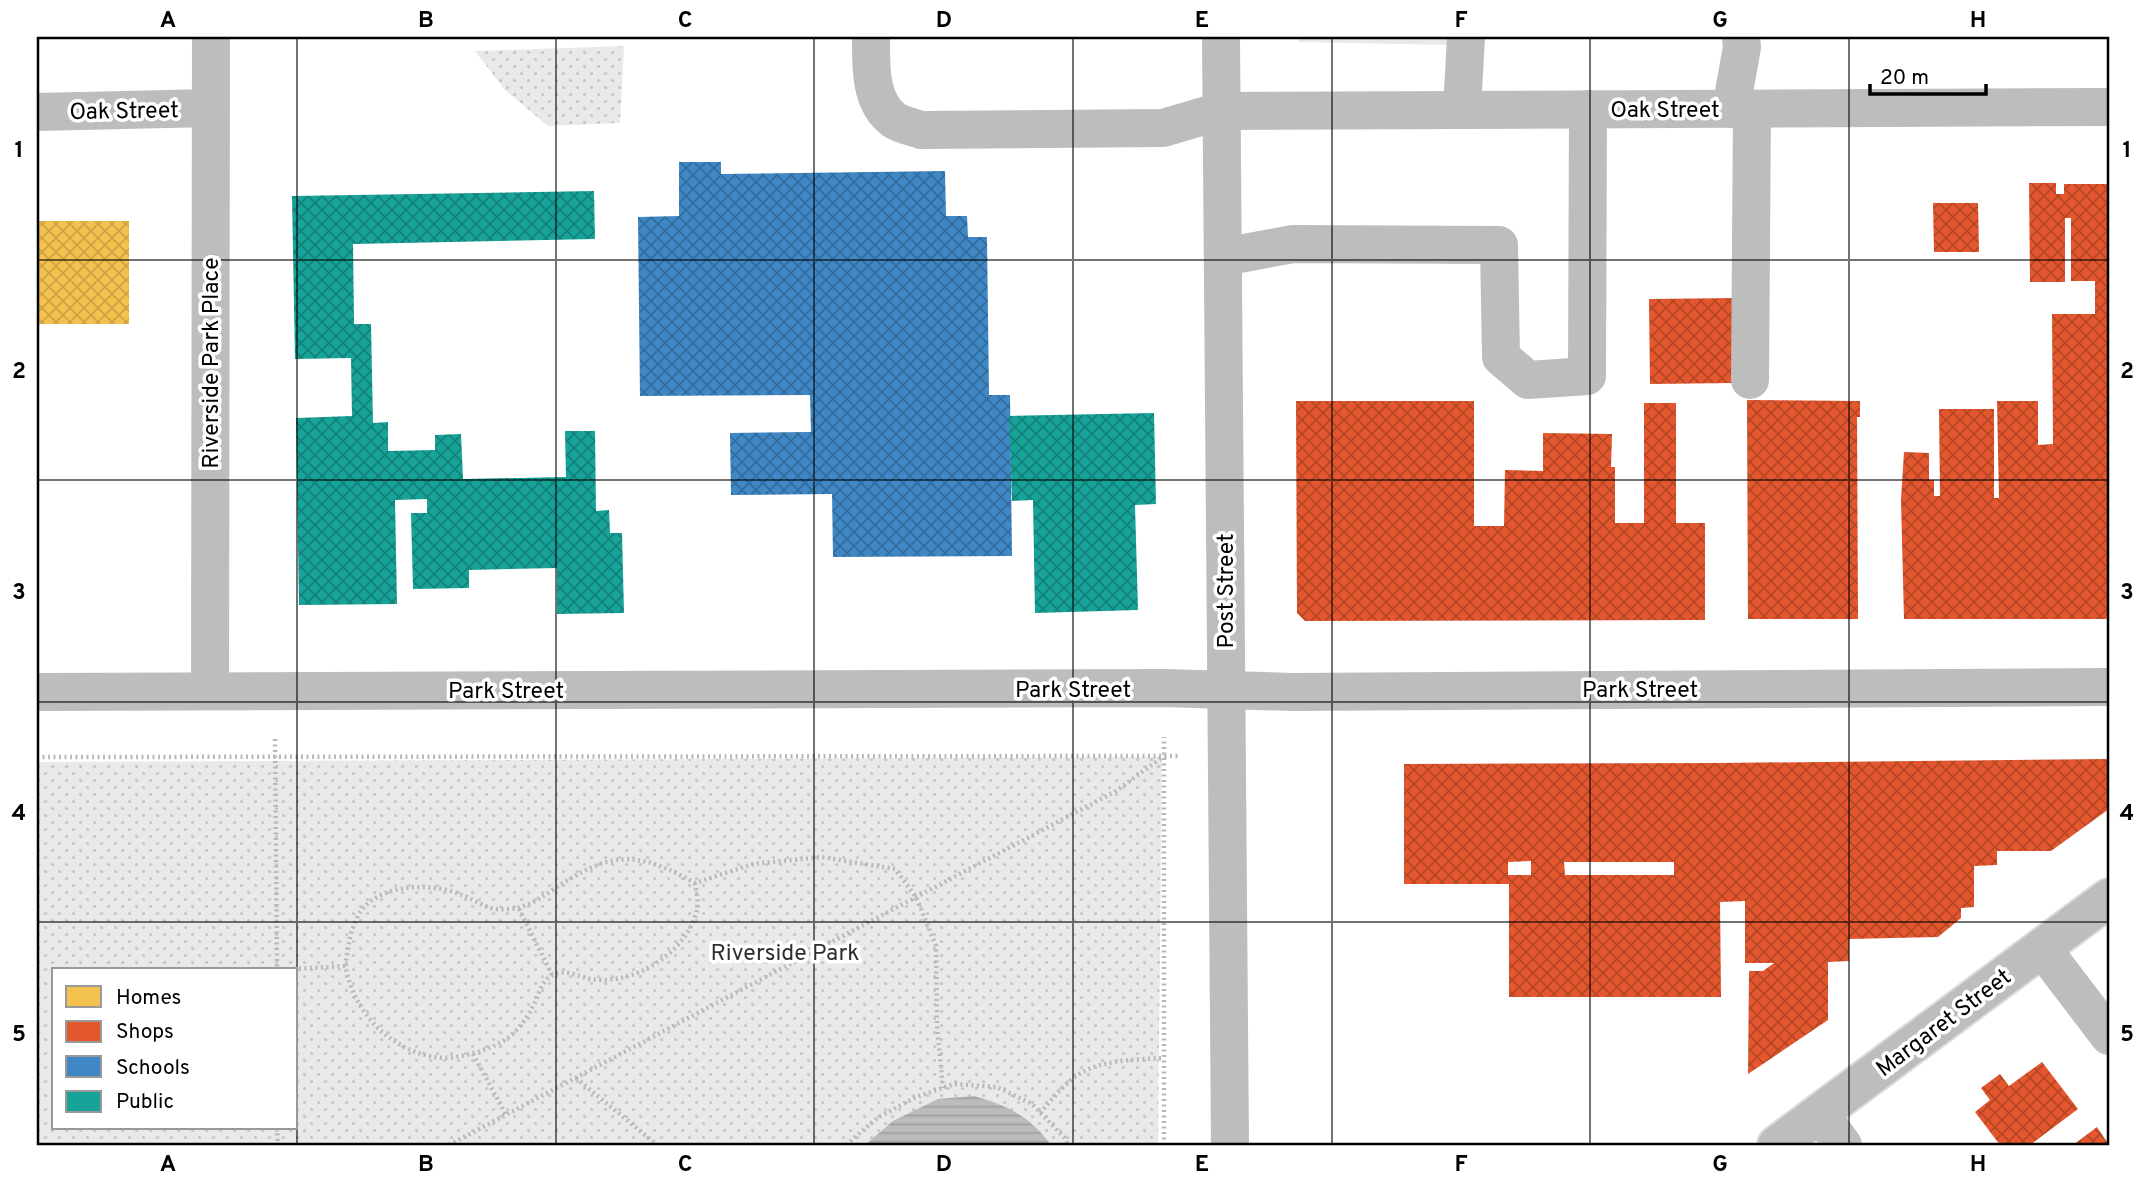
<svg xmlns="http://www.w3.org/2000/svg" width="2146" height="1182" font-family="Overpass,sans-serif">
<defs>
<pattern id="park-dots" width="8" height="8" patternUnits="userSpaceOnUse" patternTransform="scale(1.75)"><rect width="8" height="8" fill="#e9e9e9"/><path d="M2 2h.1M6 6h.1" fill="none" stroke="#c6c6c6" stroke-width="1.8" stroke-linecap="round"/></pattern>
<pattern id="water-rules" width="6" height="5" patternUnits="userSpaceOnUse" patternTransform="scale(1.75)"><rect width="6" height="5" fill="#bbb"/><path d="M0 2.5h6" fill="none" stroke="#9f9f9f"/></pattern>
<pattern id="homes-cross-hatch" width="8" height="8" patternUnits="userSpaceOnUse" patternTransform="scale(1.75)"><rect width="8" height="8" fill="#f2c14e"/><path d="M0 0l8 8M0 8l8-8" fill="none" stroke="#cea442"/></pattern>
<pattern id="shops-cross-hatch" width="8" height="8" patternUnits="userSpaceOnUse" patternTransform="scale(1.75)"><rect width="8" height="8" fill="#e4572e"/><path d="M0 0l8 8M0 8l8-8" fill="none" stroke="#b64625"/></pattern>
<pattern id="schools-cross-hatch" width="8" height="8" patternUnits="userSpaceOnUse" patternTransform="scale(1.75)"><rect width="8" height="8" fill="#3f88c5"/><path d="M0 0l8 8M0 8l8-8" fill="none" stroke="#326d9e"/></pattern>
<pattern id="public-cross-hatch" width="8" height="8" patternUnits="userSpaceOnUse" patternTransform="scale(1.75)"><rect width="8" height="8" fill="#17a398"/><path d="M0 0l8 8M0 8l8-8" fill="none" stroke="#12827a"/></pattern>
</defs>
<rect width="100%" height="100%" fill="#fff"/>
<polygon fill="#e9e9e9" points="1299,37 1451,37 1451,45 1299,42"/>
<g fill="url(#park-dots)" fill-rule="evenodd">
<polygon points="624,46 620,123 548,126 505,90 475,51"/>
<path d="M1159,757L1162,759L1158,1145H37V762ZM54,970H296V1128H54Z"/>
</g>
<path fill="url(#water-rules)" d="M974,1096C1009,1106 1029,1116 1051,1145H865L893,1121L938,1099Z"/>
<rect fill="url(#homes-cross-hatch)" x="37" y="221" width="92" height="103"/>
<g fill="url(#shops-cross-hatch)" fill-rule="evenodd">
<polygon points="2029,183 2056,183 2056,194 2064,194 2064,184 2109,184 2109,619 1904,619 1901,500 1904,452 1929,453 1929,480 1934,480 1934,496 1940,496 1939,409 1994,409 1994,498 1999,498 1997,401 2038,401 2038,445 2053,444 2052,314 2095,314 2095,281 2071,281 2071,218 2065,218 2065,282 2030,282"/>
<polygon points="1933,203 1978,203 1979,252 1934,252"/>
<polygon points="1736,298 1736,383 1650,384 1649,299"/>
<polygon points="1747,400 1860,401 1860,417 1857,417 1858,619 1748,619"/>
<polygon points="1296,401 1474,401 1474,526 1504,526 1505,470 1543,471 1543,433 1612,434 1611,467 1615,467 1615,523 1644,523 1644,403 1676,403 1676,523 1705,523 1705,620 1305,621 1297,613"/>
<path d="M2109,759V809L2051,851H1997V865L1974,866V907L1961,908V918L1938,937L1849,939V961L1828,962V1020L1748,1074L1749,971H1763L1774,963H1745V901L1720,902L1721,997H1509V884H1404V764L1719,763ZM1531,861V875H1508V862ZM1564,862H1674V875H1565Z"/>
<polygon points="2042,1062 2078,1109 2030,1145 2000,1145 1975,1112 1990,1100 1981,1088 2000,1074 2009,1086"/>
<polygon points="2097,1127 2109,1145 2073,1145"/>
</g>
<polygon fill="url(#schools-cross-hatch)" points="679,162 721,162 721,174 945,171 946,216 967,216 968,237 987,237 989,395 1010,395 1012,556 833,557 832,494 731,495 730,433 811,432 810,395 640,396 638,217 679,216"/>
<g fill="url(#public-cross-hatch)">
<polygon points="594,191 595,239 353,244 354,324 371,324 373,423 388,422 388,451 435,450 435,435 461,434 463,479 566,477 565,431 595,431 596,511 609,510 610,533 622,533 624,613 557,614 557,568 469,570 469,588 413,589 411,513 427,513 427,499 395,500 397,604 299,605 296,418 352,416 351,358 295,359 292,196"/>
<polygon points="1154,413 1156,504 1135,505 1138,610 1035,613 1033,500 1012,501 1009,416"/>
</g>
<g fill="none" stroke-linecap="round" stroke-linejoin="round">
<g stroke="#dbdbdb" stroke-width="42">
<polyline id="major" points="1777,1145 2109,898"/>
</g>
<g stroke="#b8b8b8" stroke-width="4.5" stroke-dasharray="2 3.5" stroke-linecap="butt">
<polyline points="275,739 277,970"/>
<polyline points="37,757 1181,756"/>
<path d="M695,883C696,891 699,902 697,910C687,953 633,986 591,979C578,977 568,969 555,974C540,980 539,996 532,1008C528,1017 517,1031 509,1037C492,1050 455,1061 434,1057C389,1049 355,1013 346,969C345,961 348,951 349,943C351,931 357,913 366,905C390,883 434,883 462,895C473,899 485,908 496,909C521,911 535,902 554,889C611,851 636,850 695,883L753,864L822,857L895,869L916,897L936,946L937,1026L943,1088"/>
<polyline points="519,909 552,975"/>
<polyline points="277,970 345,966"/>
<polyline points="473,1054 506,1115"/>
<polyline points="576,1078 657,1145"/>
<path d="M1040,1113C1050,1102 1059,1090 1070,1081C1094,1059 1133,1060 1164,1058"/>
<polyline points="277,1128 278,1145"/>
<polyline points="449,1145 1116,791 1164,756"/>
<polyline points="846,1145 877,1118 916,1097 954,1084 997,1087 1032,1104 1064,1137 1068,1145"/>
<polyline points="1164,1145 1164,737"/>
</g>
<g stroke="#bdbdbd" stroke-width="38">
<path d="M871,37C871,64 869,102 894,120C901,125 913,127 921,130L1163,128L1221,111L2109,107"/>
<polyline points="1221,37 1230,1145"/>
<polyline points="1731,109 1742,47 1741,37"/>
<polyline points="1462,110 1466,37"/>
<polyline points="37,112 211,108"/>
<polyline points="1223,257 1293,244 1499,245 1501,357 1528,380 1587,376 1588,109"/>
<polyline points="1750,380 1752,109"/>
<polyline points="210,690 211,37"/>
<polyline points="37,692 1164,688 1292,692 2109,687"/>
<polyline points="2042,948 2109,1036"/>
<polyline points="1820,1114 1843,1145"/>
</g>
<use href="#major" stroke="#bdbdbd" stroke-width="38"/>
</g>
<path fill="none" stroke="#000" stroke-width="2" stroke-opacity="0.55" d="M297,37V1145M556,37V1145M814,37V1145M1073,37V1145M1332,37V1145M1590,37V1145M1849,37V1145M37,260H2109M37,480H2109M37,702H2109M37,922H2109"/>
<g text-anchor="middle" stroke-width="7" stroke-linejoin="round" paint-order="stroke">
<g font-size="23" fill="#000" stroke="#fff">
<text x="1665" y="117">Oak Street</text>
<text transform="translate(124 110) rotate(-1)" y="8">Oak Street</text>
<text transform="translate(210 363) rotate(-90)" y="8">Riverside Park Place</text>
<text transform="translate(1225 591) rotate(-90)" y="8">Post Street</text>
<text x="1073" y="697">Park Street</text>
<text x="1640" y="697">Park Street</text>
<text x="506" y="698">Park Street</text>
<text transform="translate(1943 1022) rotate(-37)" y="8">Margaret Street</text>
</g>
<g font-size="23" fill="#2e2e2e" stroke="#fff">
<text x="785" y="960">Riverside Park</text>
</g>
</g>
<rect width="2146" height="1182" fill="none" stroke="#ffffff" stroke-width="77"/>
<rect x="52" y="968" width="245" height="161" fill="#ffffff" stroke="#999999" stroke-width="2"/>
<rect x="66" y="986" width="35" height="21" fill="#f2c14e" stroke="#999999" stroke-width="2"/>
<text x="116" y="1004" font-size="21" fill="#000000">Homes</text>
<rect x="66" y="1021" width="35" height="21" fill="#e4572e" stroke="#999999" stroke-width="2"/>
<text x="116" y="1038" font-size="21" fill="#000000">Shops</text>
<rect x="66" y="1056" width="35" height="21" fill="#3f88c5" stroke="#999999" stroke-width="2"/>
<text x="116" y="1074" font-size="21" fill="#000000">Schools</text>
<rect x="66" y="1091" width="35" height="21" fill="#17a398" stroke="#999999" stroke-width="2"/>
<text x="116" y="1108" font-size="21" fill="#000000">Public</text>
<path d="M1870 84v10h116v-10" fill="none" stroke="#000000" stroke-width="3.5"/>
<text x="1880" y="84" font-size="21" fill="#000000" stroke="#ffffff" stroke-width="5" paint-order="stroke">20 m</text>
<rect x="38" y="38" width="2070" height="1106" fill="none" stroke="#000" stroke-width="2.5"/>
<g font-size="23" text-anchor="middle" font-weight="bold" fill="#000">
<text x="168" y="27">A</text>
<text x="426" y="27">B</text>
<text x="685" y="27">C</text>
<text x="944" y="27">D</text>
<text x="1202" y="27">E</text>
<text x="1461" y="27">F</text>
<text x="1720" y="27">G</text>
<text x="1978" y="27">H</text>
<text x="19" y="157">1</text>
<text x="2127" y="157">1</text>
<text x="19" y="378">2</text>
<text x="2127" y="378">2</text>
<text x="19" y="599">3</text>
<text x="2127" y="599">3</text>
<text x="19" y="820">4</text>
<text x="2127" y="820">4</text>
<text x="19" y="1041">5</text>
<text x="2127" y="1041">5</text>
<text x="168" y="1171">A</text>
<text x="426" y="1171">B</text>
<text x="685" y="1171">C</text>
<text x="944" y="1171">D</text>
<text x="1202" y="1171">E</text>
<text x="1461" y="1171">F</text>
<text x="1720" y="1171">G</text>
<text x="1978" y="1171">H</text>
</g>
</svg>
